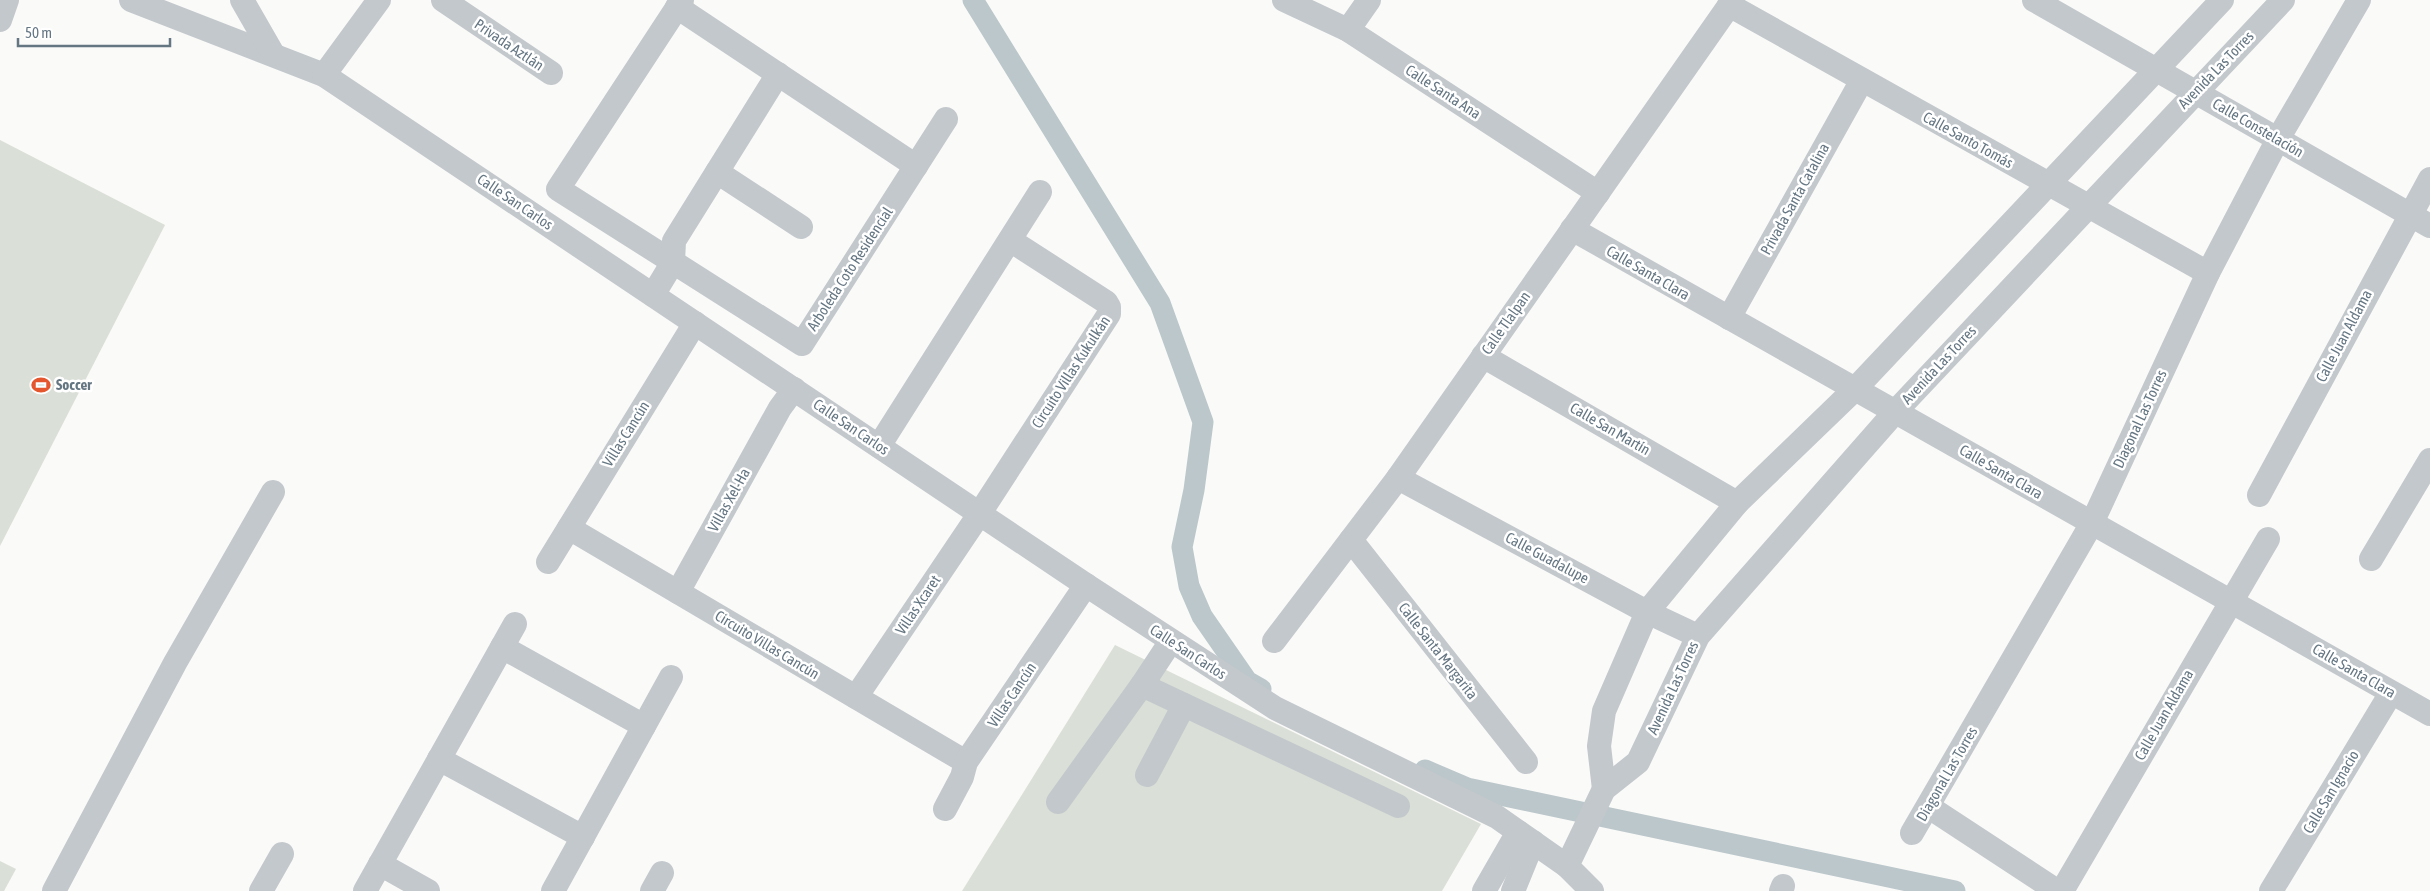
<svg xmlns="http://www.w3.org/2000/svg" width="2430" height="891" font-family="'Asap Condensed',sans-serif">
<rect width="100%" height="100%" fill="#fafaf8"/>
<g fill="#dadfd7">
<polygon points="0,140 165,225 0,546"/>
<polygon points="1115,645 1481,824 1442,891 962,891"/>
<polygon points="0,861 16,869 4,891 0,891"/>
</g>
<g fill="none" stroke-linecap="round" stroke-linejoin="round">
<g stroke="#bbc7cb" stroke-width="21">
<polyline points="973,0 1160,303 1203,422 1194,490 1182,547 1189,586 1202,616 1247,681 1261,689"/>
<polyline points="1425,770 1467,788 1955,891"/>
</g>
<g stroke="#c3c8cc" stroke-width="24">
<polyline points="131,0 324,75 1086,585 1275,708 1497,817 1567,866"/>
<polyline points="242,0 273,54"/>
<polyline points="443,0 551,73"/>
<polyline points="682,0 558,189 802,344 946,119"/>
<polyline points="1284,0 1348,30 1598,193"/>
<polyline points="2034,0 2430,226"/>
<polyline points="1729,5 2208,273"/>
<polyline points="677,7 916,166"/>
<polyline points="0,20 7,0"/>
<polyline points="1348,30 1369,0"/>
<polyline points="324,75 379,0"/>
<polyline points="717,172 801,227"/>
<polyline points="1572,229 2430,714"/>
<polyline points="653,295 673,262 674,241 778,74"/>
<polyline points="1729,318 1862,80"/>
<polyline points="1483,356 1737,503"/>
<polyline points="879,446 1040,192"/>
<polyline points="1398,478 1647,612 1698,636"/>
<polyline points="2259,495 2430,179"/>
<polyline points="569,528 966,762"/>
<polyline points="1351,540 1526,762"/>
<polyline points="2371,559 2430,460"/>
<polyline points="548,562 695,323"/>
<polyline points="678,592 780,408 794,389"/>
<polyline points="1274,641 1398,478 1733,0"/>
<polyline points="502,647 644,726"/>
<polyline points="1142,685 1171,641"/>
<polyline points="856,697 980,513 1109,314 1109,307 1106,302 1010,240"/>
<polyline points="439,759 583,837"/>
<polyline points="1147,775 1184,705"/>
<polyline points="1604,789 1599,746 1604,711 1647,612 1737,503 1855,389 2222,0"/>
<polyline points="1058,802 1142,685 1398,806"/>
<polyline points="1929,807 2057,891"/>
<polyline points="945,809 962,777 966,762 1086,585"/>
<polyline points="1912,833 2092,523 2208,273 2278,139 2359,0"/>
<polyline points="380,864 428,891"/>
<polyline points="54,891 175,663 273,492"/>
<polyline points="261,891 282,854"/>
<polyline points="365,891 515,624"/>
<polyline points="553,891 671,677"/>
<polyline points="652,891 662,873"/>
<polyline points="1484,891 1518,832"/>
<polyline points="1513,891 1533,842"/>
<polyline points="1592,891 1567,866 1604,789 1638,762 1698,636 1895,412 2283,0"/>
<polyline points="1781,891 1783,886"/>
<polyline points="2062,891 2268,539"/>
<polyline points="2271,891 2391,693"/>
</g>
</g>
<defs>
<g id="stadium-bare" transform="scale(1.5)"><path d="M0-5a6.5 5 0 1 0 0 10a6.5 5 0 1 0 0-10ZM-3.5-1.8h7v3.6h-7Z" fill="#e4572e" stroke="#fff" stroke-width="2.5" paint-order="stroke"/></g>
</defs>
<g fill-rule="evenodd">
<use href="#stadium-bare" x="41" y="385"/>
</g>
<g text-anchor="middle" stroke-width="5" stroke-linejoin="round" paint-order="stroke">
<g font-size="15" fill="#657683" stroke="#fff">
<text transform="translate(509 45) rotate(34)" y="5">Privada Aztlán</text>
<text transform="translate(2216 70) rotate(-46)" y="5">Avenida Las Torres</text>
<text transform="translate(1443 92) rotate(33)" y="5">Calle Santa Ana</text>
<text transform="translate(2258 128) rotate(30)" y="5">Calle Constelación</text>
<text transform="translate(1968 140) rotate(29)" y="5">Calle Santo Tomás</text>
<text transform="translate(1795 199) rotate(-61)" y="5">Privada Santa Catalina</text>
<text transform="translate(515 202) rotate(34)" y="5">Calle San Carlos</text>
<text transform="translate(850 269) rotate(-57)" y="5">Arboleda Coto Residencial</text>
<text transform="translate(1648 273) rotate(30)" y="5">Calle Santa Clara</text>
<text transform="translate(1506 323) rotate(-55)" y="5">Calle Tlalpan</text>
<text transform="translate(2344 336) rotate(-62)" y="5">Calle Juan Aldama</text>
<text transform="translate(1939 365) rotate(-47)" y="5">Avenida Las Torres</text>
<text transform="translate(1071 372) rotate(-57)" y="5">Circuito Villas Kukulkán</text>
<text transform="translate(2140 419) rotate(-65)" y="5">Diagonal Las Torres</text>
<text transform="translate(851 427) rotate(34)" y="5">Calle San Carlos</text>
<text transform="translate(1610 429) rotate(30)" y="5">Calle San Martín</text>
<text transform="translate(626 434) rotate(-58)" y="5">Villas Cancún</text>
<text transform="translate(2001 472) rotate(30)" y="5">Calle Santa Clara</text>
<text transform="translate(729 500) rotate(-61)" y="5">Villas Xel-Ha</text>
<text transform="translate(1547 558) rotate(28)" y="5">Calle Guadalupe</text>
<text transform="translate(918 605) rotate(-56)" y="5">Villas Xcaret</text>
<text transform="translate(767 645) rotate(31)" y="5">Circuito Villas Cancún</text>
<text transform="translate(1438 651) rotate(52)" y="5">Calle Santa Margarita</text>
<text transform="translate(1188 652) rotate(33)" y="5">Calle San Carlos</text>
<text transform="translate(2354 671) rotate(30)" y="5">Calle Santa Clara</text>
<text transform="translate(1673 688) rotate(-65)" y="5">Avenida Las Torres</text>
<text transform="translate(1012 695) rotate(-56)" y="5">Villas Cancún</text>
<text transform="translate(2164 715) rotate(-60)" y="5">Calle Juan Aldama</text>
<text transform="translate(1947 774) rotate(-60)" y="5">Diagonal Las Torres</text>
<text transform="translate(2331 792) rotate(-59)" y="5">Calle San Ignacio</text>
</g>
<g font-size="15" font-weight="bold" fill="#657683" stroke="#fff" text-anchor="start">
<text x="56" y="390">Soccer</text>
</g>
</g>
<path d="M18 38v8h152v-8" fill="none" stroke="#657683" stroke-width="2.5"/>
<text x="25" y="38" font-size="15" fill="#657683" stroke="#ffffff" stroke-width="4" paint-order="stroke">50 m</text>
</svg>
